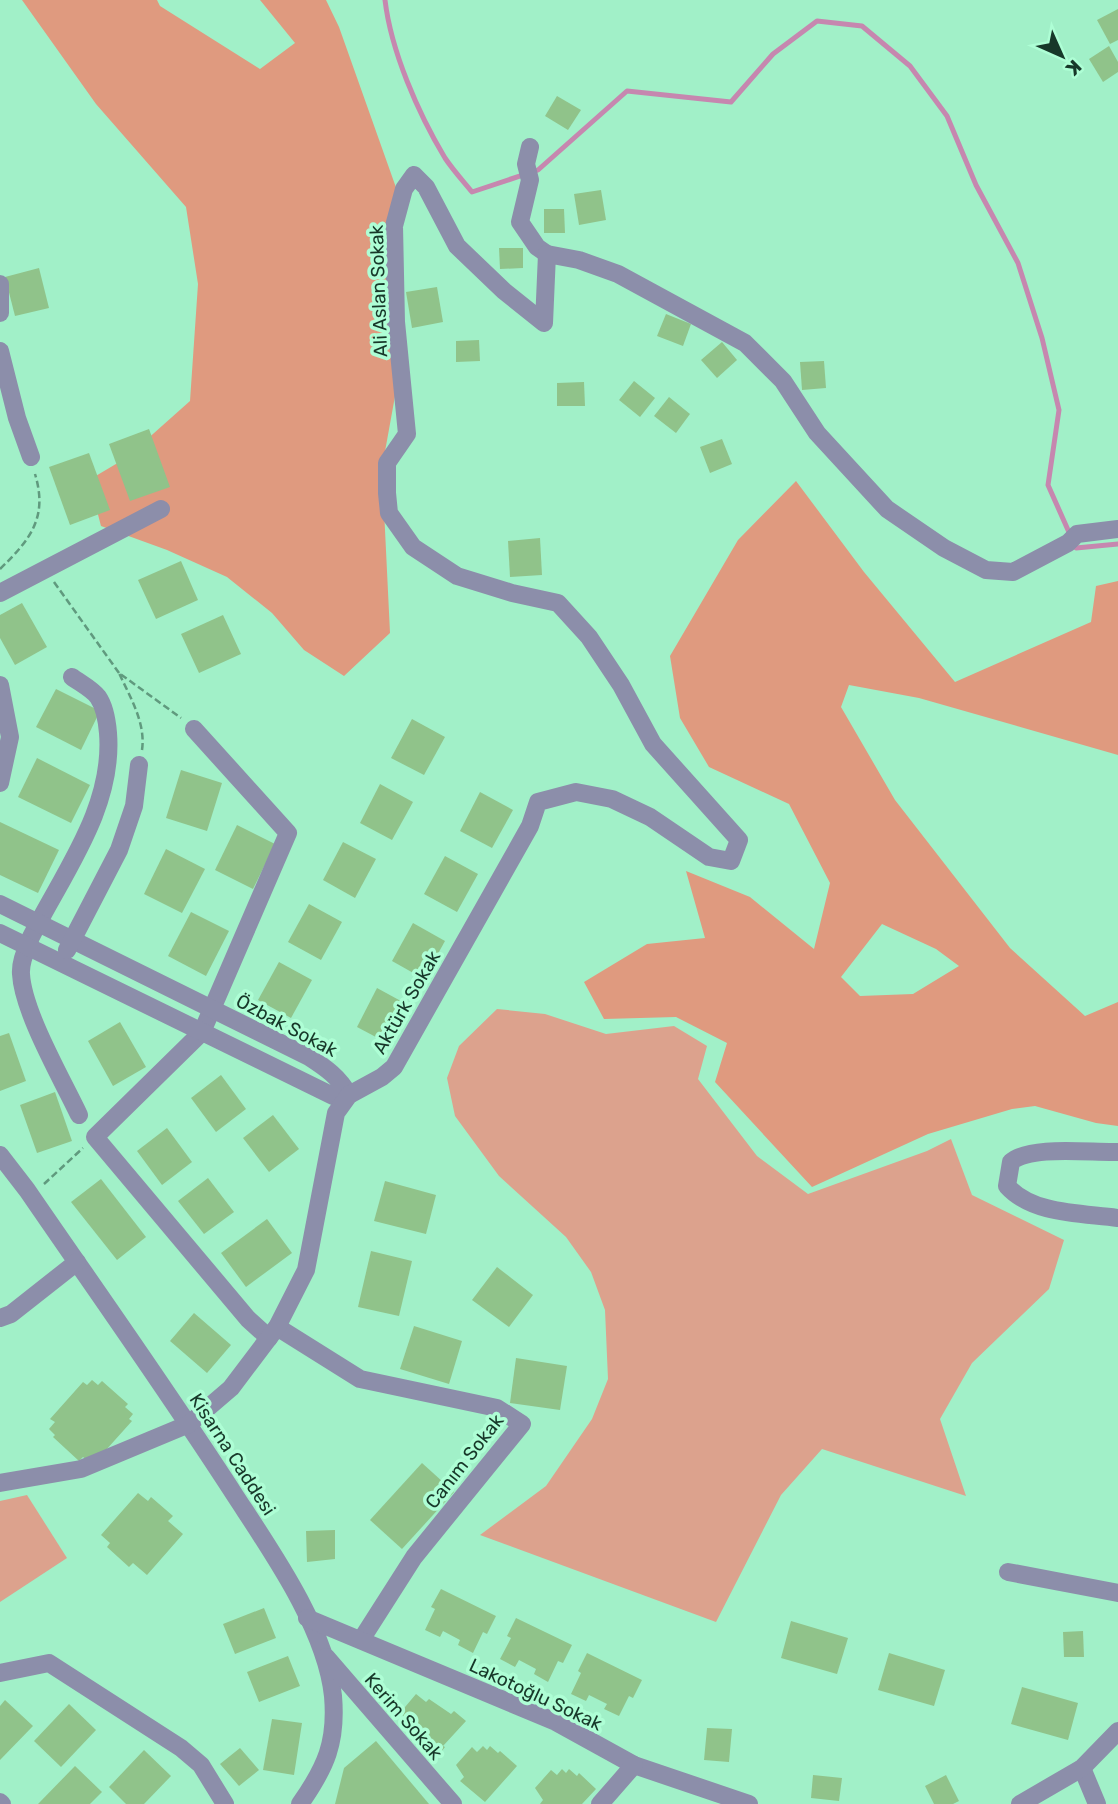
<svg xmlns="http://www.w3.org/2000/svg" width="1118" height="1804" font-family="Rubik,sans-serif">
<rect width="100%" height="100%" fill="#a1f0c8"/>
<g fill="#dca28d">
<polygon points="497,1009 545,1014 606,1034 674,1026 707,1046 698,1079 757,1156 808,1194 927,1151 951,1139 972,1195 1064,1240 1049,1289 972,1363 940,1419 966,1496 822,1449 781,1495 716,1622 480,1535 546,1486 592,1419 608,1379 605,1310 591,1272 566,1237 499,1176 455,1116 447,1078 459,1046"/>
<polygon points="27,1495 67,1558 0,1602 0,1501"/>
</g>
<g fill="#df9a7f" fill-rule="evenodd">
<polygon points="22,0 157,0 160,6 260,69 295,43 260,0 326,0 339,27 399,196 401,363 382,468 390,633 344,676 304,650 272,613 227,577 167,550 101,526 89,480 126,458 190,401 198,284 186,207 96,104"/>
<path d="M796,481L864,572L955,682L1091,622L1096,586L1118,581V755L919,698L849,685L841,707L895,800L1010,948L1085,1016L1118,1002V1126L1096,1123L1035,1106L1012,1109L928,1134L812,1187L715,1082L727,1043L676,1017L604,1019L584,982L647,944L705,938L686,871L750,897L814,949L830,883L789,804L709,767L680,718L670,656L738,540ZM882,924L936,949L959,966L913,994L860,996L841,977Z"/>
</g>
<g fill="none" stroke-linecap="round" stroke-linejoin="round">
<path stroke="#c687af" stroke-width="5" d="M385,0C391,51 418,113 445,158C453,170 463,181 472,192L538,170L627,91L731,102L773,54L817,21L862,26L910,66L947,116L976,185L1018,263L1042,338L1059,410L1048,485L1076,548L1118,544"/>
</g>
<g fill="#90c38a">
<polygon points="1118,9 1118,40 1110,44 1097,20"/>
<polygon points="1109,46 1118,62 1118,72 1103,82 1089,59"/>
<polygon points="557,96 581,110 568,130 545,116"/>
<polygon points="601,190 606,220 579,225 574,194"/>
<polygon points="544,209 564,209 565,233 544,233"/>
<polygon points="499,248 523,248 523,268 500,269"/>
<polygon points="39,268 49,308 15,316 5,277"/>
<polygon points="437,287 443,322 412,328 406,292"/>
<polygon points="666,314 691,324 683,346 657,336"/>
<polygon points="479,340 480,361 456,362 456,341"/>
<polygon points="722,342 737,360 717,378 701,360"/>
<polygon points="824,361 826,388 802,390 800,362"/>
<polygon points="634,381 655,398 640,417 619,400"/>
<polygon points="584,382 585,406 557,406 557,383"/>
<polygon points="669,397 690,414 676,433 654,416"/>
<polygon points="149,429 170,487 130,501 109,444"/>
<polygon points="722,439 732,464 710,473 700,447"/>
<polygon points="89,453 110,510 70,525 49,467"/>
<polygon points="540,538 542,575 510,577 508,541"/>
<polygon points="181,561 198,600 156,619 138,580"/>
<polygon points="22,603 47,647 15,665 0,638 0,615"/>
<polygon points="223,615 241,654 199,673 181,634"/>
<polygon points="56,689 100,711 81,750 36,727"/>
<polygon points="412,719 445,737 424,775 391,758"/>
<polygon points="37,758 90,785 71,823 18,797"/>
<polygon points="181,770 222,783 207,831 166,818"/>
<polygon points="380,784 413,802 392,840 360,823"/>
<polygon points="480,792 513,810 492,848 460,831"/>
<polygon points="0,822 59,850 38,893 0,875"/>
<polygon points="237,825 275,844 253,889 215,870"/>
<polygon points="343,842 376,859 355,898 323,880"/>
<polygon points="166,849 205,869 182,913 144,894"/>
<polygon points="445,856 478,874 457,912 424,894"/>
<polygon points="309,904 342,922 321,960 288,942"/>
<polygon points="191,912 229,931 206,976 168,956"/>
<polygon points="413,923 445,941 424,979 392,961"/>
<polygon points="279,962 312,980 291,1018 258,1000"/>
<polygon points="377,988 410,1006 389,1044 357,1027"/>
<polygon points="120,1022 146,1067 113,1086 88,1041"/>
<polygon points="9,1033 26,1081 0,1091 0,1036"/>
<polygon points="221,1075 246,1109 216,1132 191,1098"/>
<polygon points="55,1092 72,1141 37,1153 20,1105"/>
<polygon points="273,1115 299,1149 269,1172 243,1138"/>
<polygon points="167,1128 192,1162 162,1185 137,1151"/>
<polygon points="208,1178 234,1212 204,1234 178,1201"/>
<polygon points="101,1179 146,1237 117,1260 71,1202"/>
<polygon points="385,1181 436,1195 426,1234 374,1221"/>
<polygon points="267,1219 292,1253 246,1287 221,1253"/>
<polygon points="371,1251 412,1261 399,1316 358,1307"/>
<polygon points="497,1267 533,1295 509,1327 472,1300"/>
<polygon points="194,1313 231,1345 207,1373 170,1341"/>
<polygon points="414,1326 462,1341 449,1384 400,1369"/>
<polygon points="516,1358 567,1366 560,1410 510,1403"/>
<polygon points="92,1380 98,1385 102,1381 128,1404 125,1407 133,1414 129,1419 132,1421 97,1460 89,1462 83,1457 79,1461 53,1437 55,1435 49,1429 55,1422 50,1419 83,1382 87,1385"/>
<polygon points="422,1463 454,1492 402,1549 370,1520"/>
<polygon points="138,1493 148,1501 151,1497 173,1516 168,1521 183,1534 147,1575 133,1563 129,1567 107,1547 110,1543 101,1535"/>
<polygon points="335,1530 335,1559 307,1562 306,1531"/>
<polygon points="441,1589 496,1616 487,1634 483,1632 473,1653 458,1645 460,1640 443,1631 440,1637 425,1630 435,1609 431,1607"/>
<polygon points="264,1608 276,1638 235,1654 223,1624"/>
<polygon points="516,1618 572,1645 563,1663 558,1661 548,1682 534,1674 536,1669 519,1660 515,1667 500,1659 511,1638 507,1636"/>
<polygon points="791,1621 848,1638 837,1674 781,1658"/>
<polygon points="1083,1631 1084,1657 1064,1657 1063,1632"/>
<polygon points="587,1653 642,1680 633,1698 629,1696 619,1716 604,1709 607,1704 589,1695 586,1701 571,1694 581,1673 578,1671"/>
<polygon points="889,1653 945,1670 934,1706 878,1690"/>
<polygon points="288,1656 300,1686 259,1702 247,1672"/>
<polygon points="1022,1687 1078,1703 1068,1740 1011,1724"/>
<polygon points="416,1694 426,1702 429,1699 451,1714 454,1711 466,1721 443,1746 445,1747 438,1756 426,1745 427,1744 408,1725 410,1722 400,1713"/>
<polygon points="5,1700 33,1726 0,1760 0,1706"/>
<polygon points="69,1704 96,1730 61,1767 34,1741"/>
<polygon points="272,1719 302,1723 294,1775 263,1770"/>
<polygon points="707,1728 732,1729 729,1762 704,1760"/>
<polygon points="376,1741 429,1804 335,1804 344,1768"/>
<polygon points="483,1746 487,1750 490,1746 498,1753 500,1751 517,1766 485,1802 460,1781 464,1777 456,1765 472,1747 477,1752"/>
<polygon points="240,1748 259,1770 239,1786 220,1764"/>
<polygon points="144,1750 171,1776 144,1804 126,1804 109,1787"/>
<polygon points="75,1766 102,1792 90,1804 38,1804"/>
<polygon points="562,1769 566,1773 569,1769 577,1776 579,1773 596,1789 582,1804 540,1804 543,1800 535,1788 551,1770 557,1775"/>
<polygon points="813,1775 842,1778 839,1801 811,1798"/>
<polygon points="946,1775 959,1801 953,1804 934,1804 925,1786"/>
</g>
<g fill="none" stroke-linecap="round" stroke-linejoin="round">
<g stroke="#609a7e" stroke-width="2.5" stroke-dasharray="7 3.5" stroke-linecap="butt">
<path d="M0,569C31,539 48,517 35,474"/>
<polyline points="54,582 119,673"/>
<path d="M142,750C146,723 130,697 119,673L181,718"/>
<polyline points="44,1184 83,1148"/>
</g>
<g stroke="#8c8eaa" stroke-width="18">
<polyline points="530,147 526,164 530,180 520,222 537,247 547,254"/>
<polyline points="0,284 0,313"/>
<polyline points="0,351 17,418 31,457"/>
<polyline points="0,593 161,509"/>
<path d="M72,677C80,683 92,689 98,697C105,707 107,721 108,733C114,808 63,873 31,937C27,948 20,961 21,974C23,1012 62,1079 79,1115"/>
<polyline points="0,685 10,737 0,783"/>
<polyline points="194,729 288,833 202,1032 95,1137 248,1319 269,1338"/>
<path d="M0,904L309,1057C326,1068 339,1077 349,1095L333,1096L0,933"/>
<polyline points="67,950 119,850 134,806 139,765"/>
<path d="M1118,1152C1091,1153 1030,1145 1011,1162L1007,1186C1033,1215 1083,1213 1118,1218"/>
<path d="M0,1155L27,1190C97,1292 169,1393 236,1497C272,1552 326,1629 333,1696C337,1742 326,1767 300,1804"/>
<polyline points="0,1318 11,1314 77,1262"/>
<polyline points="277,1327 360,1379 497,1408 522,1424 414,1557 361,1640"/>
<polyline points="0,1483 81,1469 189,1424 231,1388 277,1327 306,1270 336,1113 349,1095 382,1077 394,1067 530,826 538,802 576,792 612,799 650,817 709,857 731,861 739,840 653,744 621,685 589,637 558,603 512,593 457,576 413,547 389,513 387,493 387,463 407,434 396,322 394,226 404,189 414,175 426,187 457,246 504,291 544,323 547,254 579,260 618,274 745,343 783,381 817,433 887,509 944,548 986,570 1013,572 1068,543 1077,534 1118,529"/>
<polyline points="1008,1572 1118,1593"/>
<polyline points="307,1618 556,1722 634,1765 749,1804"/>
<polyline points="326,1657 453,1804"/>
<polyline points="0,1673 49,1663 181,1748 201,1765 225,1804"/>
<polyline points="1082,1768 1097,1804"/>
<polyline points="0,1802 2,1804"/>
<polyline points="600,1804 634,1765"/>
<polyline points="1020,1804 1082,1768 1118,1731"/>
</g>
</g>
<g text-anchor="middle" stroke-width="7" stroke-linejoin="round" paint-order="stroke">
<g font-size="19" fill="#173829" stroke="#aefed5">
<text transform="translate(378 291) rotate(-92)" y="7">Ali Aslan Sokak</text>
<text transform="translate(406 1002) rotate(-60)" y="7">Aktürk Sokak</text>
<text transform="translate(287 1025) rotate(28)" y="7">Özbak Sokak</text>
<text transform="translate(233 1454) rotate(57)" y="7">Kisarna Caddesi</text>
<text transform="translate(464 1461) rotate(-52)" y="7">Canım Sokak</text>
<text transform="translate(536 1694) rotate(25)" y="7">Lakotoğlu Sokak</text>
<text transform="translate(404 1716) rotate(49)" y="7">Kerim Sokak</text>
</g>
</g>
<g transform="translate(1062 56) rotate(135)" stroke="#aefed5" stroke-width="5" paint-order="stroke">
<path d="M0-5L12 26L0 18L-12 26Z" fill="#173829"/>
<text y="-10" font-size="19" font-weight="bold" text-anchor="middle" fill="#173829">K</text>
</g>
</svg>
